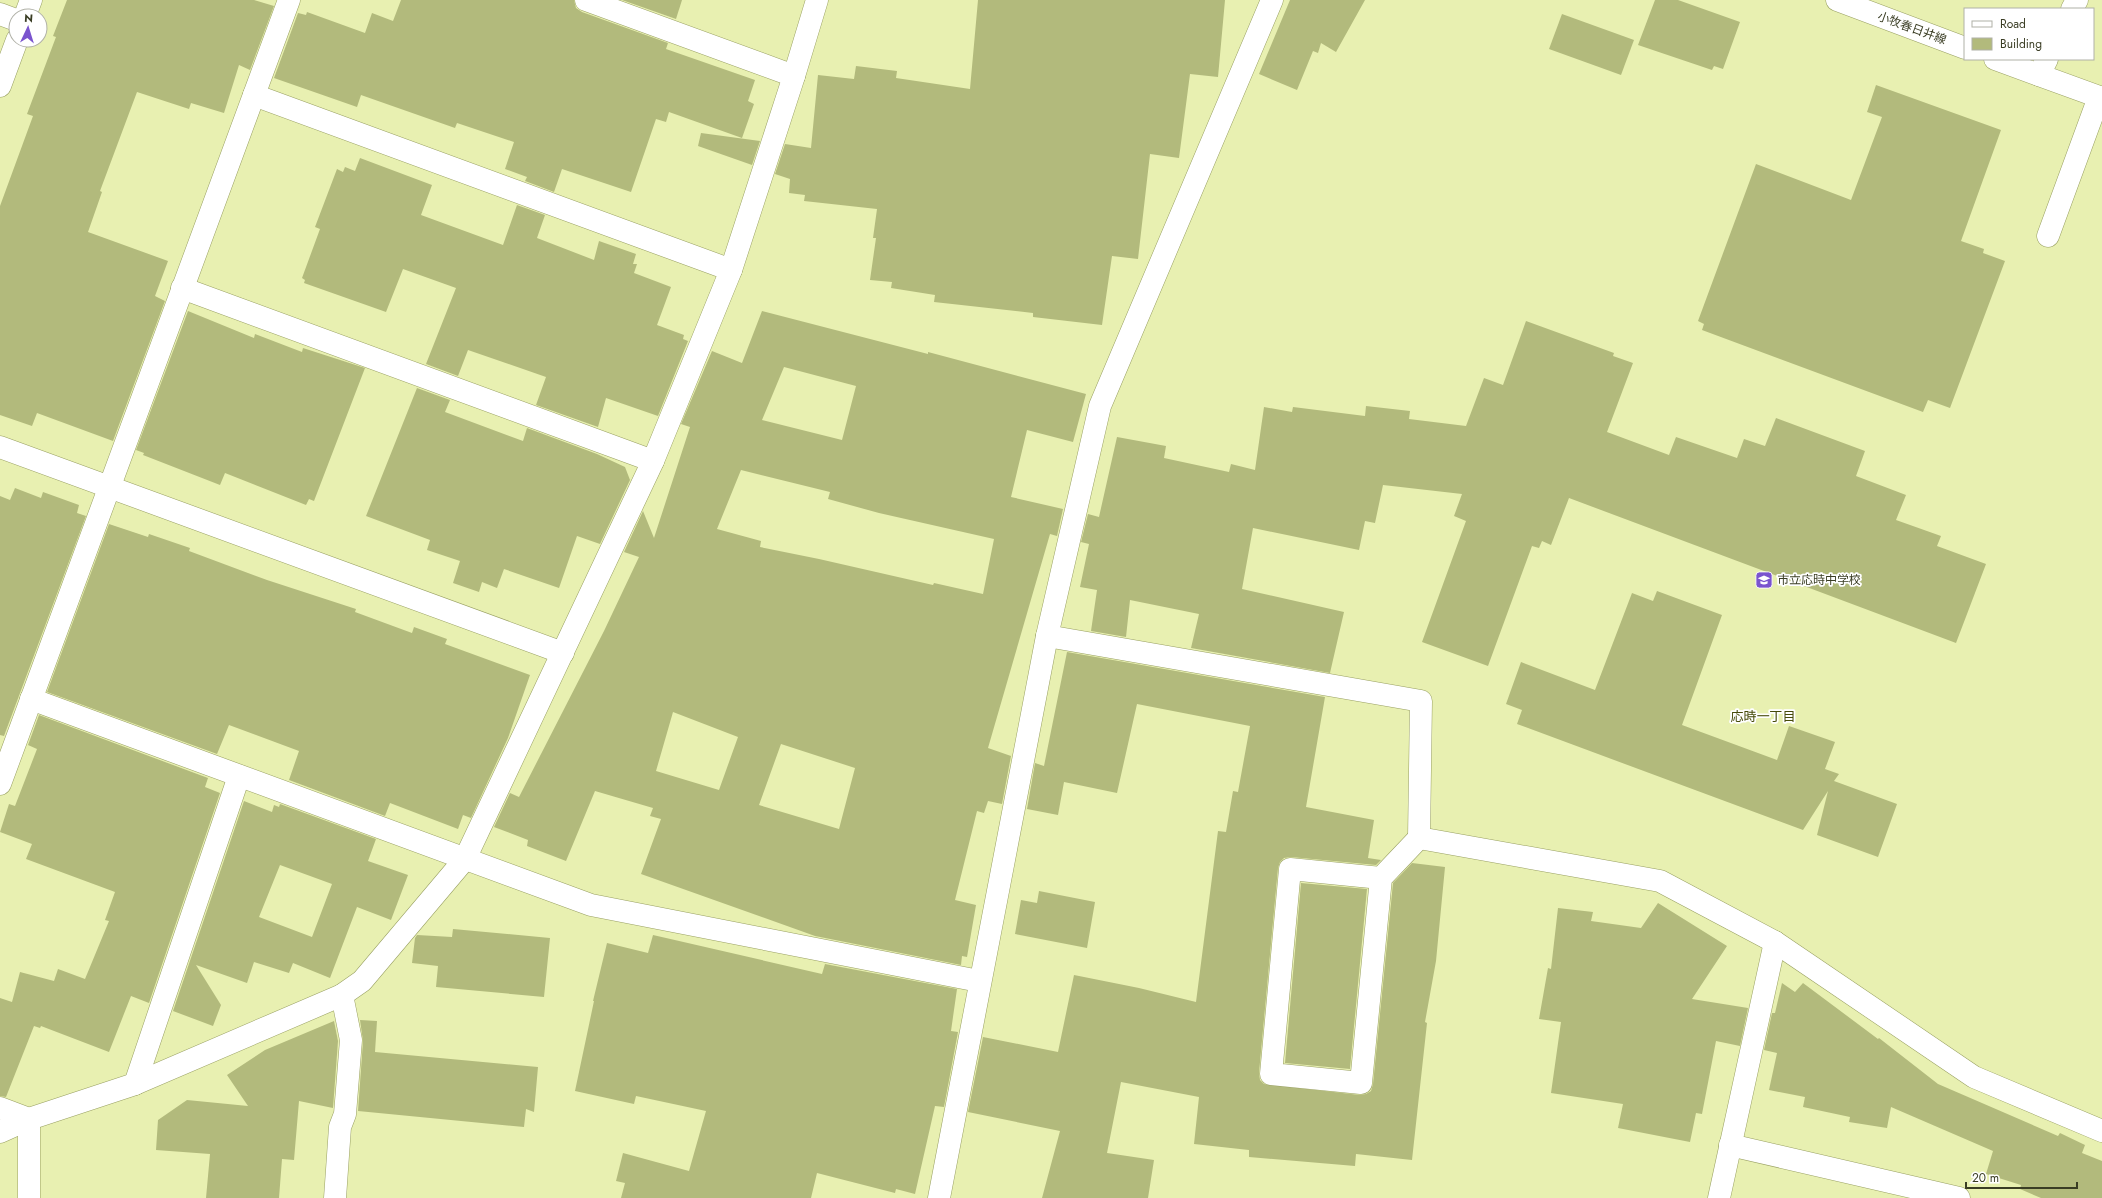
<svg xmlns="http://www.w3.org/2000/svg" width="2102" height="1198" font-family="Jost,'Noto Sans JP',sans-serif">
<rect width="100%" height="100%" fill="#e8f0b1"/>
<g fill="#b2ba7c" fill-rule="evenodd">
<polygon points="67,0 254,0 274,6 250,70 239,65 224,113 191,103 189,109 137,92 100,191 102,192 88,232 168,261 155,296 165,301 113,441 37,413 32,426 0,415 0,206 33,116 27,114 56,37 53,36"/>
<polygon points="401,0 574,0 576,8 582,12 668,43 666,49 755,80 748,101 754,104 742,138 669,112 666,122 656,119 631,192 562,169 554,192 525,181 527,177 505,169 514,142 457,123 455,128 361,95 357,107 274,78 298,13 306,15 307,12 365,33 372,13 393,21"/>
<polygon points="622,0 682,0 676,19"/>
<polygon points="978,0 1225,0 1218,77 1190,74 1179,158 1150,154 1138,259 1112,256 1102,325 1033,317 1033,313 934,302 935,295 891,288 892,282 870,280 876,238 873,238 877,209 804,201 805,195 789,193 790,179 775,174 785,144 811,148 818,75 854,79 856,66 897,71 896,78 970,89"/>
<polygon points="1290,0 1365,0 1336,52 1321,43 1318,53 1313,51 1297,90 1259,74"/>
<polygon points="1655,0 1678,0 1740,22 1723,69 1714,66 1712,70 1638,45"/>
<polygon points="1562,14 1634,40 1621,75 1549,49"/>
<polygon points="1876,85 2001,130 1961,241 1984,249 1983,253 2005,261 1950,408 1928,400 1923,412 1702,330 1704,324 1698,321 1756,164 1851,200 1882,117 1867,112"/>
<polygon points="701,133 760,141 752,165 698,146"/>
<polygon points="360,158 432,185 421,215 503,245 517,205 545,215 537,238 594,260 599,241 636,254 633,264 637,264 634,273 671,287 657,325 684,335 683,339 688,341 658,416 606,398 598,427 536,405 546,377 468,350 458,376 426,364 456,288 403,269 386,312 304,283 305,280 302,278 320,229 315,227 337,169 343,172 345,167 355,171"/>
<polygon points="188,311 254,338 255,334 302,352 303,348 365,368 314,501 309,499 306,505 225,473 220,485 143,455 144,453 136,450"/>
<path d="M762,311L928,354V352L1086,394L1073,442L1027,430L1011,497L1063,509L1057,536L1050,534L988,748L1011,756L1002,804L988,801L984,813L977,811L955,900L976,905L967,957L962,956L961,965L815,936L641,874L661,819L650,816L653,808L595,791L566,861L527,846L528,840L494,827L510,793L519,797L604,631L639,557L624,552L643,511L654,538L690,427L681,424L712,351L742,363ZM784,367L856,386L842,440L762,420ZM741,470L830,492L828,499L879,513L994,539L983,594L934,583L933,585L819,559L760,547L761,541L717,529ZM673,712L738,737L719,790L656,771ZM781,744L855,768L839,829L759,805Z"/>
<polygon points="1526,321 1614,353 1613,356 1633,363 1607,432 1669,455 1676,437 1737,458 1744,439 1765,446 1776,418 1865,451 1856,476 1906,495 1896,520 1941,536 1937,546 1986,564 1956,643 1569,498 1551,545 1542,541 1539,548 1532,546 1488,666 1422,642 1466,521 1454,516 1462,494 1383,485 1375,523 1365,521 1359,550 1253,528 1242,589 1344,612 1330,673 1191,648 1199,614 1130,600 1126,637 1091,631 1097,590 1080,587 1089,544 1081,542 1088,514 1099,517 1117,437 1166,446 1164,458 1229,472 1231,464 1255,470 1264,407 1292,412 1293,407 1365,416 1366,406 1410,411 1409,419 1466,426 1484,378 1503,385"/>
<polygon points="417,388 450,400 445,412 523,441 527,428 597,454 625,467 630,480 600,544 577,536 559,588 504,569 497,588 482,582 479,592 453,583 460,561 427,550 430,540 366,516"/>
<polygon points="15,488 41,498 43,492 79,505 77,513 86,516 4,736 0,735 0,496 10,500"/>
<polygon points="109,524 148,537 149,534 190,548 189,551 267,580 356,609 355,612 412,633 414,627 447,639 445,644 530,675 508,738 471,818 463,815 458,829 390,803 385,816 289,780 299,751 229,725 217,754 47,692"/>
<polygon points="1657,591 1722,615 1682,725 1777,760 1789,726 1835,742 1825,769 1839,774 1834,781 1897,804 1878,857 1817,835 1828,791 1803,830 1517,724 1522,710 1506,704 1521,662 1595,690 1632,593 1653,601"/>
<polygon points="1067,652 1325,697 1306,807 1374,820 1368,858 1381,860 1376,865 1291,857 1284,858 1280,862 1278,868 1259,1073 1260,1080 1264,1084 1360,1095 1366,1094 1371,1091 1373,1084 1393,883 1412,863 1445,867 1436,961 1425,1022 1427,1023 1412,1160 1356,1154 1355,1166 1249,1157 1249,1150 1194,1144 1199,1097 1121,1082 1107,1153 1154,1160 1148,1198 1042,1198 1060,1131 968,1112 983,1037 1058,1052 1074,975 1139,988 1196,1002 1218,831 1226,832 1233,791 1238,792 1250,726 1137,704 1117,793 1064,782 1058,815 1027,809 1035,763 1044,766"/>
<polygon points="39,715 208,778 205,787 220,793 149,1003 131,996 109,1052 41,1026 40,1028 34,1026 6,1097 0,1096 0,998 12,1002 20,972 54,981 58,969 85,979 109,921 105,920 115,892 26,859 32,844 0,832 9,804 15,806 37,749 28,745"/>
<path d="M244,801L272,812L274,805L279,807L280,804L376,839L368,861L408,875L391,920L357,907L330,978L293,963L289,973L254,962L247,983L196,965L221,1005L213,1026L173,1011ZM280,865L332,884L312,937L259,917Z"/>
<polygon points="1301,883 1367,889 1350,1069 1285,1063"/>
<polygon points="1039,891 1095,902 1087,948 1015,934 1021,900 1037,903"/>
<polygon points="1658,903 1727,946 1692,999 1748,1008 1740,1046 1716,1041 1702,1114 1696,1113 1690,1142 1618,1128 1623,1104 1551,1093 1561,1022 1539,1019 1548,968 1551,969 1558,908 1593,912 1591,921 1641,928"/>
<polygon points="453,929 550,938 544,997 436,987 438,966 412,963 415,938 417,935 452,937"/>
<polygon points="653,935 822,974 825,964 957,989 951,1031 958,1032 944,1107 935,1106 915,1194 896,1189 895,1193 817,1173 811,1198 621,1198 625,1183 616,1181 623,1153 689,1171 706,1111 636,1096 634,1104 575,1091 594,1001 593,1001 607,943 648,953"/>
<polygon points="1782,983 1795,992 1803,983 1878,1039 1879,1038 1938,1084 2058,1136 2060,1133 2085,1145 2082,1153 2102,1161 2102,1198 2041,1198 2020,1189 2021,1185 1986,1174 1993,1151 1891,1107 1887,1128 1849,1122 1850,1117 1803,1107 1805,1097 1769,1090 1777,1053 1764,1050 1772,1013 1775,1013"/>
<polygon points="360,1020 377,1021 375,1052 538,1067 534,1112 526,1109 524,1127 358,1111 363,1041"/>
<polygon points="334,1021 338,1041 333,1108 299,1101 294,1160 282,1159 279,1198 206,1198 210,1154 156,1150 158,1120 187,1100 248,1106 227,1075 265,1050"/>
</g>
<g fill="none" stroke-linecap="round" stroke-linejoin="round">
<g stroke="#99a063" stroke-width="23">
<g id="minor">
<polyline points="586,0 794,76"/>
<polyline points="2072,9 2077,0"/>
<polyline points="0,14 16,20"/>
<polyline points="25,16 31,0"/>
<polyline points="2039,75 2047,59"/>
<polyline points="0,86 17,40"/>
<polyline points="254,95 731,270"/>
<polyline points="2048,236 2099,97"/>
<polyline points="182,288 653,461"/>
<polyline points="0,447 563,653"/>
<polyline points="1047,636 1421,701 1419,838 1660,881 1775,942 1974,1077 2102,1131"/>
<polyline points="31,699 591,905 979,981"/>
<polyline points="0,784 289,0"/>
<polyline points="1381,878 1290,869 1271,1074 1361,1083 1381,878 1419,838"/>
<polyline points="135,1084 239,776"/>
<polyline points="0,1108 29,1119 29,1198"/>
<polyline points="0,1132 29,1119 135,1084 342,995 362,981 465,859 653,461 731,270 794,76 817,0"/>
<polyline points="1730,1145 1959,1198"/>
<polyline points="335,1198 340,1127 345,1114 351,1040 342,995"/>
<polyline points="939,1198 1047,636 1100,406 1272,0"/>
<polyline points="1719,1198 1775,942"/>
</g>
</g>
<g stroke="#99a063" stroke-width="23">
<g id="secondary">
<polyline points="1837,0 1965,48"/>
<polyline points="1995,59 2102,98"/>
</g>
</g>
<use href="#minor" stroke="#fff" stroke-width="22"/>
<use href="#secondary" stroke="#fff" stroke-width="22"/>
</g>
<defs>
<g id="school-square" transform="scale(0.9)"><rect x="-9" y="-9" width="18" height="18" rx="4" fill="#7a54ce" stroke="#fff"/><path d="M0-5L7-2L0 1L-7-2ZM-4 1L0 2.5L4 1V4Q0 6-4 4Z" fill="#fff"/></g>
</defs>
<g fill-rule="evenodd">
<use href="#school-square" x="1764" y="580"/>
</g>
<g text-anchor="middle" stroke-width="3.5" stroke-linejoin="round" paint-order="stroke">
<g font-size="12" fill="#3a3d24" stroke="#fff">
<text transform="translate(1912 28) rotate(20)" y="4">小牧春日井線</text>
</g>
<g font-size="12" fill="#3a3d24" stroke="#fff" text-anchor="start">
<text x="1777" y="584">市立応時中学校</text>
</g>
<g font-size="13" fill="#464b0a" stroke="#fff">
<text x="1763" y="721">応時一丁目</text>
</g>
</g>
<rect x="1964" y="8" width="130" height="52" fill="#ffffff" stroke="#b0b1a7"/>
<rect x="1972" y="21" width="20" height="6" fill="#ffffff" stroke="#b0b1a7"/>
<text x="2000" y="28" font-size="12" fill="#3a3d24">Road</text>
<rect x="1972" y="38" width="20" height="12" fill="#b2ba7c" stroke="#b0b1a7"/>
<text x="2000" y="48" font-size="12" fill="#3a3d24">Building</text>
<g transform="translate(28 28) rotate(4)"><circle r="19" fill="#ffffff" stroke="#b0b1a7"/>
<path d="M0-3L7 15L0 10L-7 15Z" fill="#7a54ce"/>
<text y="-6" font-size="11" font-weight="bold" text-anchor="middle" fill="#3a3d24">N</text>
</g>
<path d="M1966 1182v6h111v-6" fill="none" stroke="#3a3d24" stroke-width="2"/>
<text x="1972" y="1182" font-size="12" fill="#3a3d24" stroke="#ffffff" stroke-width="3" paint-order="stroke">20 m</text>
</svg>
